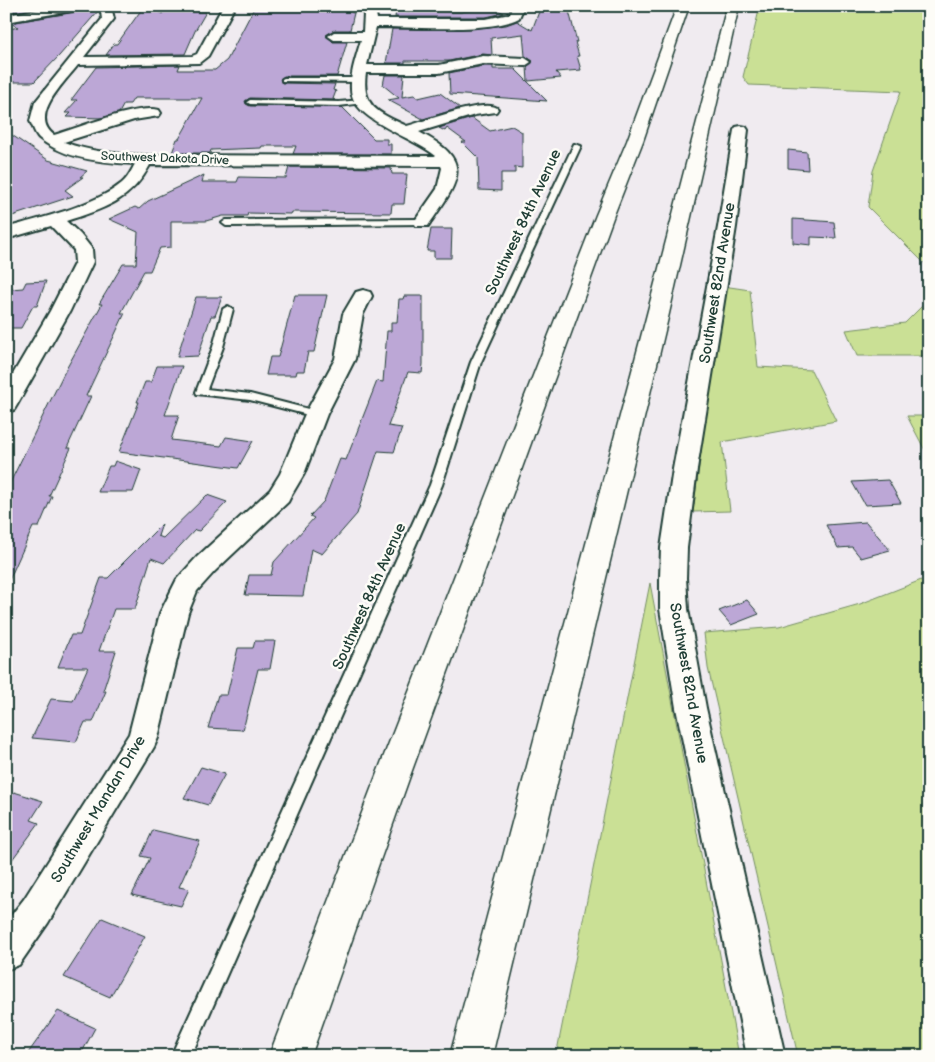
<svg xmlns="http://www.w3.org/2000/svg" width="935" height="1062" font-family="'Balsamiq Sans',sans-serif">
<rect width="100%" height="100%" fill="#f0ebf0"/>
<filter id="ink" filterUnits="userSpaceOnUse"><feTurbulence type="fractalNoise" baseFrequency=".02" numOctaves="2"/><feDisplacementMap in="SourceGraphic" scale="10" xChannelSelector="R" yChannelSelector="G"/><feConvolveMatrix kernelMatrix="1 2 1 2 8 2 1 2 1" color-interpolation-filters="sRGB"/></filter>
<g filter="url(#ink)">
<g fill="#cae095" stroke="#748e64">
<polygon points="760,6 929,6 929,268 868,207 873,171 901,91 749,85 743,77"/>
<polygon points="723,286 750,290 758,367 811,370 836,421 722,442 730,511 693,512"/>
<polygon points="929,299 929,356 857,356 846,330 905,323"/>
<polygon points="907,416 929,416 929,458"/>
<polygon points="929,577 929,1056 798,1056 708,668 704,633 779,627 860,604"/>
<polygon points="650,583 739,1056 556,1056"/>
</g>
<g fill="#bca7d6" stroke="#1f3d34">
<polygon points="6,6 48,6 6,13"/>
<polygon points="89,6 98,6 99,10 59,56 34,82 6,82 6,30 18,27 10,23 82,11"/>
<polygon points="144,6 153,6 162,14 164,12 206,12 195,31 185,54 106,55 114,44 117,44"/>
<polygon points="255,6 338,6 354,13 350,30 334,30 326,35 333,42 347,42 337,76 284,76 280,79 282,83 335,84 333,90 336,91 333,99 335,100 250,98 245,101 246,104 250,106 342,107 374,139 387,139 387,144 391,144 391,154 293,154 296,146 262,146 261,148 211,150 210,153 172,153 177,139 179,139 202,98 134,98 130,104 124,104 119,113 101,118 67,117 71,113 65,113 77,100 71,100 96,67 180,65 178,70 215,70 227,60"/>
<polygon points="492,7 504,13 486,17 395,17 396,11 461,12"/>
<polygon points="540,9 569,11 577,42 575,42 579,56 577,56 581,70 556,72 561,78 528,81 527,67 533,61 525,56 523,34 491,38 492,55 483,54 449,61 405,61 405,63 386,63 392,29 470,29 506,25 517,21 532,30"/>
<polygon points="483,66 493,66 493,69 515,69 547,101 450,94 449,73"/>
<polygon points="385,75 404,75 402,97 414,95 418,98 440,93 460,108 423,119 388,100 399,98 383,85"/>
<polygon points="472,118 490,131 512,126 522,132 522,168 515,167 515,173 501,173 501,191 479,190 478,158 462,142 466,142 447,128 445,131 439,128"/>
<polygon points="6,131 48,160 87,171 80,177 83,177 65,190 73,196 6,218"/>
<polygon points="788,150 807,152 808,170 788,168"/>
<polygon points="289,167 391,168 392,174 407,174 404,204 392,204 391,213 292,212 291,214 248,213 247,216 223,216 206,221 171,221 171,247 160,248 150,271 144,271 121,313 125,313 86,396 91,396 67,448 71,448 49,496 52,496 39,527 33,527 6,587 6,491 64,373 102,304 99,304 123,264 136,264 138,232 109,219 135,207 139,209 148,201 204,175 202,182 237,182 239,177 286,178"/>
<polygon points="793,219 834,222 836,238 811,237 811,245 793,243"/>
<polygon points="431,229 452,229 451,258 434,258 434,251 427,251"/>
<polygon points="46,281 37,306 33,306 21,328 6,328 6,300 11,289 23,288 26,282"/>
<polygon points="295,295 327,295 314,352 308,352 304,371 297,371 296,375 266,375 270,357 278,357"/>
<polygon points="404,296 423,296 423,364 422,373 408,372 388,426 402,428 394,452 378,451 357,514 322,554 311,549 303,596 245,595 249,575 271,575 274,562 314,518 310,516 324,501 340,459 346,460 377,381 383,382 387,331 391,331 391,322 397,322 399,299 403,299"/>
<polygon points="196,297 222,297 215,316 211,316 198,356 177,357"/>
<polygon points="157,366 182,366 165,415 179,415 171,440 221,446 226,437 253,441 238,468 119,452 139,402 137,402 145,382 151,382"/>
<polygon points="115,461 141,470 133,492 98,492 109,466 113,466"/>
<polygon points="888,480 901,503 865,505 852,482"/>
<polygon points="207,495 227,502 199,531 195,530 164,563 151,558 135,609 114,609 99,651 116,651 103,691 106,691 93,722 85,722 76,742 32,738 51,699 73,701 88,667 58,667 71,635 80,635 101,578 108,578 162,524 158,536 163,538"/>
<polygon points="866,522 890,550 861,558 852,547 838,548 826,525"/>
<polygon points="747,600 759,614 731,625 719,611"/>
<polygon points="255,641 275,641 270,669 258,669 243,730 208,728 218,695 227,695 238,648 253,648"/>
<polygon points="201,767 225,774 208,805 184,798"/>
<polygon points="14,792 43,801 31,820 39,823 6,868 6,803"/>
<polygon points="153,830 200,841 179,887 189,889 181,906 132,895 150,858 141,856"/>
<polygon points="102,918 145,936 110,997 64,977"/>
<polygon points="58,1011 95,1028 80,1056 26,1056"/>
</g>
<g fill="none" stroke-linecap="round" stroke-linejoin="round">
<g stroke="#1f3d34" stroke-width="4">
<g id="service">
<polygon points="284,78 358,78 361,80 358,82 282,81 282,79"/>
<polygon points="361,100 363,101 363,103 339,106 250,104 247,102 250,100 339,102"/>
<polygon points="574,144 581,146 481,362 442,485 191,1056 171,1056 430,485 471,362"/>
<polygon points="422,219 425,220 425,224 226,226 222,223 226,220"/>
<polygon points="228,306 233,309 223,347 207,389 250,394 320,412 321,414 320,416 316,417 250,400 197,394 196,392 213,347 223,309"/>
</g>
</g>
<g stroke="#1f3d34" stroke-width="4">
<g id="minor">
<polygon points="61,6 87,6 82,9 6,22 6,15"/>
<path d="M100,6H111L114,19L84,57L192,56L197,54L223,6H235L208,56L199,63L78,65C65,82 28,116 54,135C78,128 137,104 159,110L161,113L159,116L134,120L64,142C90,152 117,154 145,155L436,156C414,137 351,120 351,89C350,72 357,55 361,40H334L328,36L334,32H363L364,14L356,6H368L376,13L377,19H486L510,14L512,6H524L519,18C490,33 411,27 376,27L367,65H439L483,56L525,58L531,62L525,66L483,64L439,73H366C361,107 379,113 407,126C422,122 489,97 498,109L496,112L475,115L419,132C477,162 458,182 428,226H416L414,222L437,189L442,168L441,166L150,165C131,201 103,209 66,221L80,234L92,249L93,262L70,311L17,405L14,410L6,412V386L50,311L75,262L74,250L51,226L6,239V228C40,218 94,206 122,183C128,178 131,171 135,164C104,163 63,159 39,138C35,134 33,127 30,121L35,102L102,19Z"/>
<polygon points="741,126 746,127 748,130 736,227 697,469 687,548 686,578 688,609 706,708 785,1056 747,1056 676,708 660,609 660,578 661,548 673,469 718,227 734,130 736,127"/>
<polygon points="363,290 370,292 372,296 363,314 355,359 327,414 304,474 291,496 288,502 215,571 197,591 188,613 158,738 154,747 48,923 19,965 6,970 6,922 24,899 129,734 160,613 177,579 197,557 270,490 280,474 305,414 335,359 343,314 356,292"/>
</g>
</g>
<g stroke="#1f3d34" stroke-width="3">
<g id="motorway">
<polygon points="677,6 689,6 643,141 614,215 410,776 311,1056 269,1056 376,776 596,215 627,141"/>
<polygon points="727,6 739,6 668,318 492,1056 450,1056 646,318"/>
</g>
</g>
<use href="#service" fill="#fdfcf7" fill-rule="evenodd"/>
<use href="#minor" fill="#fdfcf7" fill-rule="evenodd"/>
<use href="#motorway" fill="#fdfcf7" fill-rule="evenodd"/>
</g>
</g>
<g text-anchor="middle" stroke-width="5" stroke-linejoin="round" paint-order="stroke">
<g font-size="12" fill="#1f3d34" stroke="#fdfcf7">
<text transform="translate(165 158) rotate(2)" y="4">Southwest Dakota Drive</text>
</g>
<g font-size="15" fill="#1f3d34" stroke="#fdfcf7">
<text transform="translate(523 222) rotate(-65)" y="5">Southwest 84th Avenue</text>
<text transform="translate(717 283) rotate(-81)" y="5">Southwest 82nd Avenue</text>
<text transform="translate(369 596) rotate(-66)" y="5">Southwest 84th Avenue</text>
<text transform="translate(689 683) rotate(80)" y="5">Southwest 82nd Avenue</text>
<text transform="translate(98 809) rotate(-59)" y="5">Southwest Mandan Drive</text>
</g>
</g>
<rect width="935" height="1062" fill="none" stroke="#fdfcf7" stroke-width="25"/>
<rect x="12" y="12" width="910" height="1037" fill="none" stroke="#1f3d34" stroke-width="2" filter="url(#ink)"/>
</svg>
